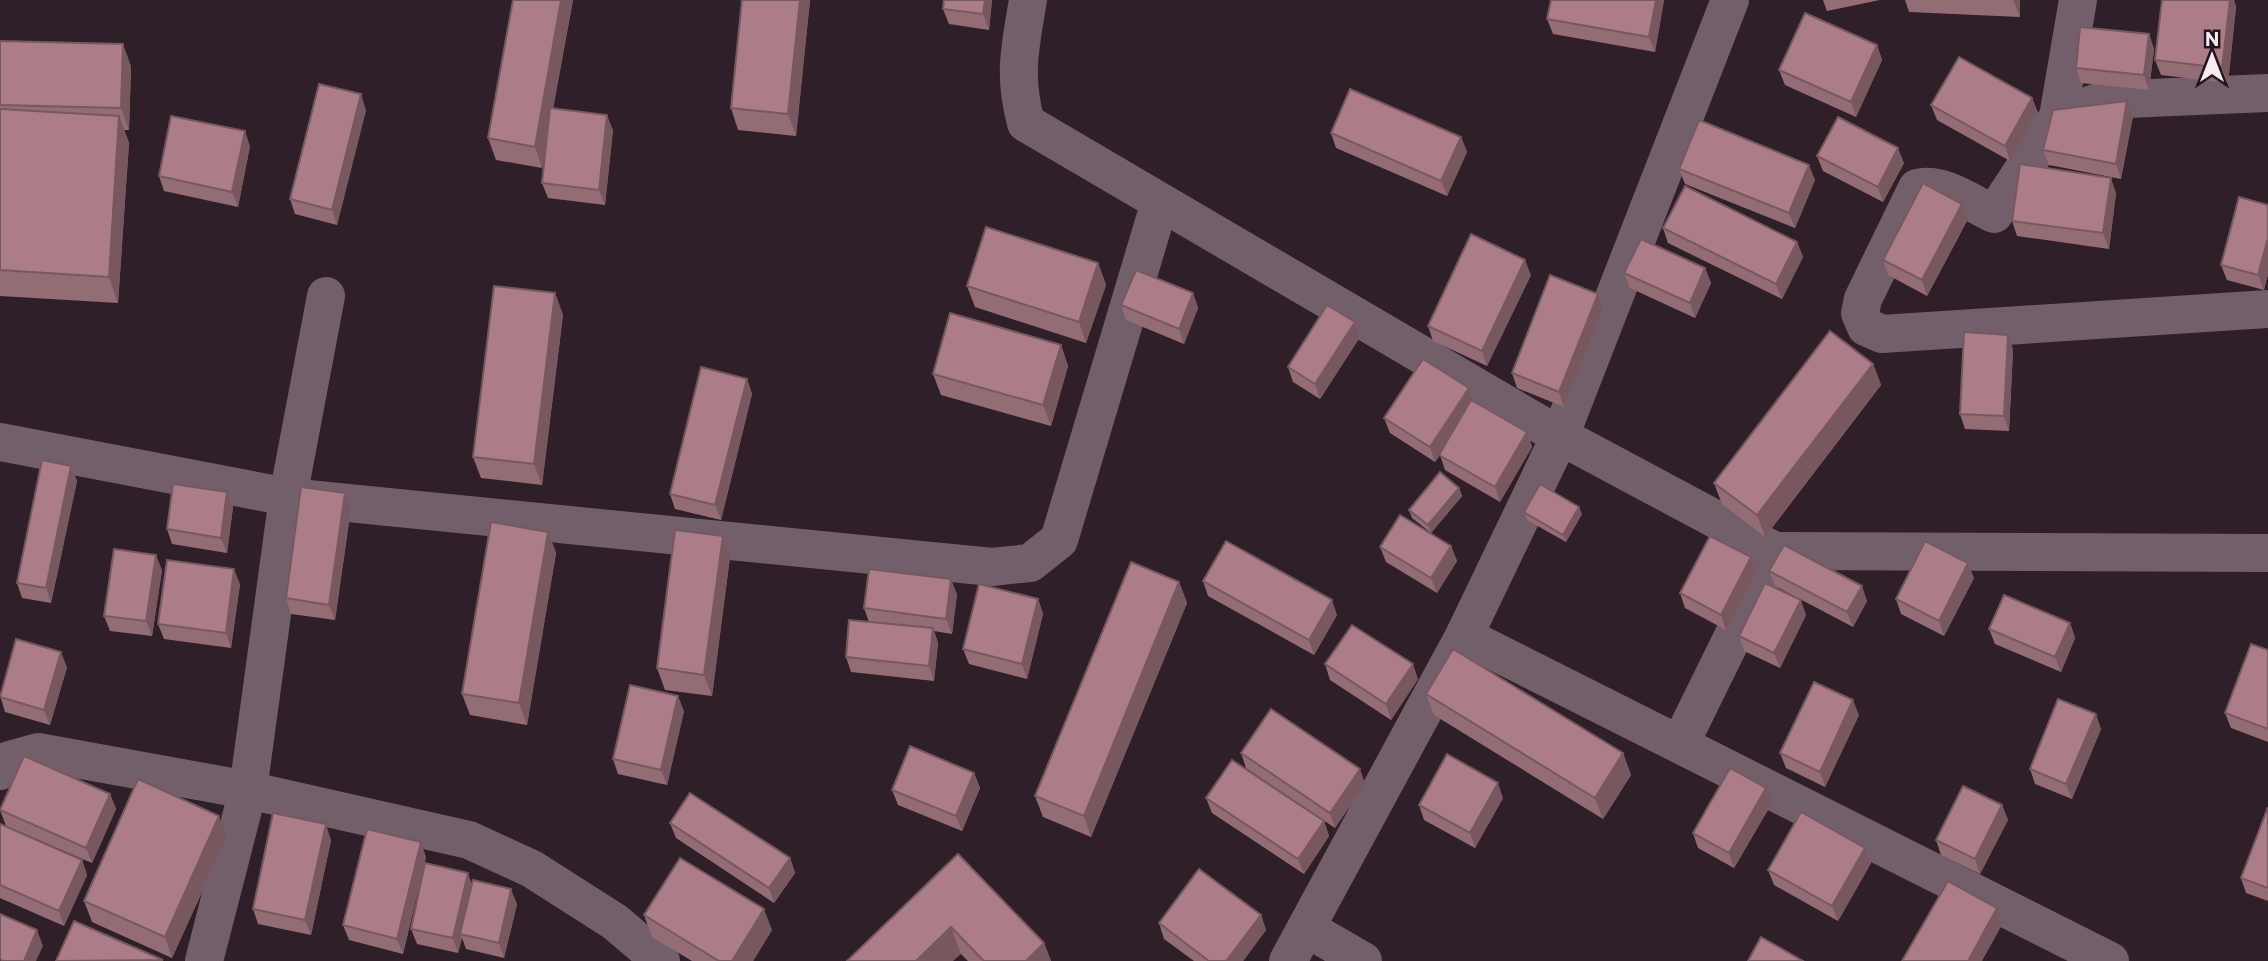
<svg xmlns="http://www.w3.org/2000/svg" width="2268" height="961" font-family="Commissioner,sans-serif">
<rect width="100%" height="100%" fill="#2f1f29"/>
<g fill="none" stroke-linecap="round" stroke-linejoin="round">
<g stroke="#725f6b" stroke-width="38">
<path d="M1028,0C1020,48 1013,75 1026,123L1560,436L1775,551"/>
<path d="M2268,93L2103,100L2058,117L1994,214C1972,204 1942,181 1917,188L1863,299L1860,313L1866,327L1882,334L2268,309"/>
<polyline points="2058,117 2078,0"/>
<polyline points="0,442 288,497 992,567 1030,563 1059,540 1160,202"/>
<polyline points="1464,636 2110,961"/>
<polyline points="1680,744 1775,551 2268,553"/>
<polyline points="0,771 9,760 38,752 248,790 469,840 532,869 615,922 661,961"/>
<polyline points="1306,928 1363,961"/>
<polyline points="204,961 248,790 288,497 326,296"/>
<polyline points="1288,961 1464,636 1560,436 1730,0"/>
</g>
</g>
<g fill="#936c75">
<polygon points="513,0 573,0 553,109 613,130 605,205 548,198 542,183 547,144 542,168 496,160 488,138"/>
<polygon points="742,0 810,0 796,136 738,130 731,108"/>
<polygon points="944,0 992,0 989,30 949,24 943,9"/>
<polygon points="1664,0 1655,52 1553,34 1547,19"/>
<polygon points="1823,0 1880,0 1827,11"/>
<polygon points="1905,0 2020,0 2020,17 1909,12"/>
<polygon points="2162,0 2234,0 2236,7 2228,83 2161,75 2155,60"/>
<polygon points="2149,34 2154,49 2149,90 2081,83 2076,68"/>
<polygon points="0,41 131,66 129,130 124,130 129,143 118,303 0,296"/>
<polygon points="1877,45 1882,60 1856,117 1785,85 1779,70"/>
<polygon points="2032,98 2038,113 2010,161 1937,120 1931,105"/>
<polygon points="2127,101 2133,116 2121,179 2049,165 2043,150"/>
<polygon points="366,110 337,225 295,214 290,199"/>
<polygon points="1331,133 1461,137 1467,152 1447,196 1336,148"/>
<polygon points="250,146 238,207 164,191 159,176"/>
<polygon points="1817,156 1904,163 1883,202 1823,171"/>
<polygon points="1679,169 1815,180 1795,228 1685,184"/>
<polygon points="2116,193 2109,249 2017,236 2012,221"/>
<polygon points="2268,205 2268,274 2264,290 2227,280 2221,265"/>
<polygon points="1968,219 1927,296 1888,275 1883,260"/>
<polygon points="1663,228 1797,242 1803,257 1782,299 1668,243"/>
<polygon points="1098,263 1106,285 1086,343 975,307 967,286"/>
<polygon points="1705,268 1711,283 1695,318 1630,288 1624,273"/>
<polygon points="1531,275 1487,366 1433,341 1428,326"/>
<polygon points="555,293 563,315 542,485 481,478 473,457"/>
<polygon points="1193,293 1198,308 1184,344 1126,320 1121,305"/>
<polygon points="1603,309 1564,407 1517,388 1512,373"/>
<polygon points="1355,322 1360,337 1320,399 1293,382 1288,367"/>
<polygon points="2008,335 2013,350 2009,431 1965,429 1960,414"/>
<polygon points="1061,345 1068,366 1051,426 941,395 933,374"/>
<polygon points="1873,364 1881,385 1765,537 1722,504 1714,483"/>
<polygon points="747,379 752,394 721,520 675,509 670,494"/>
<polygon points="1469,388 1474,402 1527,432 1532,447 1500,502 1445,470 1440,455 1435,462 1390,433 1384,418"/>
<polygon points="71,466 77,481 51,603 22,598 17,583"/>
<polygon points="1459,488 1462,496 1431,533 1412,518 1409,510"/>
<polygon points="227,492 233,507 227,553 172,544 167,529"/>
<polygon points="351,508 335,620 291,614 286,598"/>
<polygon points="1524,512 1582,514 1566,542 1527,520"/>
<polygon points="548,532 556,553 527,725 470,715 462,694"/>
<polygon points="1451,546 1457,561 1437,593 1386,562 1380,547"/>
<polygon points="730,557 712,696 665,690 657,668"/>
<polygon points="1751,557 1757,572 1726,630 1685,608 1680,593"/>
<polygon points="162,570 152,636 110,631 104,616"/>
<polygon points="1769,571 1867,601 1853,627 1775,586"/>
<polygon points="1974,578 1944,636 1901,614 1896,599"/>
<polygon points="1203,581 1337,615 1314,655 1208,596"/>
<polygon points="1179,582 1187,603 1091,837 1043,817 1035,796"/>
<polygon points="240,584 231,648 164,639 158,624"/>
<polygon points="957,594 952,634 934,631 938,643 934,681 851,672 846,657 869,622 864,608"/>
<polygon points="1038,599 1043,614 1027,679 969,664 963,649"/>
<polygon points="1806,615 1780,668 1744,651 1739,636"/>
<polygon points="2070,623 2075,638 2061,672 1995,644 1989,629"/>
<polygon points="2268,650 2268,742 2231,728 2225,713"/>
<polygon points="1325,664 1418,679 1391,720 1330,680"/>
<polygon points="67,667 50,725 5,712 0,695"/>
<polygon points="1426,694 1623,753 1631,775 1603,819 1434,715"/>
<polygon points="684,711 667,785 618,774 613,759"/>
<polygon points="1859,715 1825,787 1786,768 1780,753"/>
<polygon points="2101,729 2072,799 2035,784 2030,769"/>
<polygon points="1241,753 1365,784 1335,828 1246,768"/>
<polygon points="974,773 980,788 962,831 898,805 892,790"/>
<polygon points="110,794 116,809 92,863 6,826 0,810"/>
<polygon points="1206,798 1324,821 1329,836 1304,874 1212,813"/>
<polygon points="1503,798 1475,848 1424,820 1419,805"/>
<polygon points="1772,803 1734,868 1698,848 1693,833"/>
<polygon points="2002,805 2008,820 1980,874 1941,855 1936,840"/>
<polygon points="2268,807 2268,901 2246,893 2241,878"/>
<polygon points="670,823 790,858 795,873 774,903 676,838"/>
<polygon points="0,824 82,860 87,875 64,926 0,898"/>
<polygon points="227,837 172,958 92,922 84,901"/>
<polygon points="331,840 311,935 258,924 253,909"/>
<polygon points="1865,848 1871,863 1838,921 1774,885 1768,870"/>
<polygon points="958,854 1044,943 1051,961 968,961 961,954 847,961"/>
<polygon points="426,857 403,954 349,940 343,925"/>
<polygon points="517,904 504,958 466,949 462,938 458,953 417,944 411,929"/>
<polygon points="644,915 772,930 753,961 692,961 652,937"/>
<polygon points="1261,915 1266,930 1243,961 1194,961 1164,939 1159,923"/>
</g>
<g fill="#78585f">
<polygon points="561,0 573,0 542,168 535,147"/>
<polygon points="800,0 810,0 796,136 788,114"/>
<polygon points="985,0 992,0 989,30 983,14"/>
<polygon points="1656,0 1664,0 1655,52 1649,37"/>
<polygon points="2013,0 2020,0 2020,17"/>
<polygon points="2230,0 2234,0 2236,7 2228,83 2222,68"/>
<polygon points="2149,34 2154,49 2149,90 2144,75"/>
<polygon points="123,44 131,66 129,130 121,108"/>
<polygon points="1877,45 1882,60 1856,117 1851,102"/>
<polygon points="361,94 366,110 337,225 332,210"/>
<polygon points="2032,98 2038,113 2010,161 2005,146"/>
<polygon points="2127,101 2133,116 2121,179 2116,164"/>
<polygon points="607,115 613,130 605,205 599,190"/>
<polygon points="119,116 129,143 118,303 109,277"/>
<polygon points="245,131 250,146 238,207 232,192"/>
<polygon points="1461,137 1467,152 1447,196 1441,181"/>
<polygon points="1898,148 1904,163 1883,202 1878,187"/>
<polygon points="1809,165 1815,180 1795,228 1789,213"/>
<polygon points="2111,178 2116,193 2109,249 2103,233"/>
<polygon points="1962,204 1968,219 1927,296 1922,280"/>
<polygon points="2268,238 2268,274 2264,290 2258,275"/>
<polygon points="1797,242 1803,257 1782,299 1776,284"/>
<polygon points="1525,260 1531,275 1487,366 1482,351"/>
<polygon points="1098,263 1106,285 1086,343 1079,322"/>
<polygon points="1705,268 1711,283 1695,318 1690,303"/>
<polygon points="555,293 563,315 542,485 534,464"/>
<polygon points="1193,293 1198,308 1184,344 1179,329"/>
<polygon points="1598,294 1603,309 1564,407 1559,392"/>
<polygon points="1355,322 1360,337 1320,399 1315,384"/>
<polygon points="2008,335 2013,350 2009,431 2004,416"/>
<polygon points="1061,345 1068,366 1051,426 1043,405"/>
<polygon points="1873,364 1881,385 1765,537 1757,515"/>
<polygon points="747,379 752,394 721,520 715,505"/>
<polygon points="1469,388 1474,403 1435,462 1430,447"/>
<polygon points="1527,432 1532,447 1500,502 1495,487"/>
<polygon points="71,466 77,481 51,603 46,588"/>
<polygon points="1459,488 1462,496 1431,533 1428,525"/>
<polygon points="227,492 233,507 227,553 221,538"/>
<polygon points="345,493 351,508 335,620 329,605"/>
<polygon points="1579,507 1582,514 1566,542 1563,535"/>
<polygon points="548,532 556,553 527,725 519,703"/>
<polygon points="723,536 730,557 712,696 704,675"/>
<polygon points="1451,546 1457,561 1437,593 1431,578"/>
<polygon points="156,555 162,570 152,636 146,621"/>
<polygon points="1751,557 1757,572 1726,630 1721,615"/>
<polygon points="1968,563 1974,578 1944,636 1939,621"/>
<polygon points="234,569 240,584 231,648 226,633"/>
<polygon points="951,579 957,594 952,634 946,619"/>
<polygon points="1179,582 1187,603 1091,837 1084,816"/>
<polygon points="1862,586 1867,601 1853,627 1847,612"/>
<polygon points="1038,599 1043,614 1027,679 1022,664"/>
<polygon points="1332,600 1337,615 1314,655 1309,640"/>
<polygon points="1801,600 1806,615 1780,668 1774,653"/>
<polygon points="2070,623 2075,638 2061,672 2055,657"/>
<polygon points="933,628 938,643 934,681 929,666"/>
<polygon points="61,652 67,667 50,725 44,710"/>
<polygon points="1413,664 1418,679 1391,720 1386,704"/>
<polygon points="678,696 684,711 667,785 661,770"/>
<polygon points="1853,700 1859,715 1825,787 1820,772"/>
<polygon points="2096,714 2101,729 2072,799 2066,784"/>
<polygon points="1623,753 1631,775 1603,819 1595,798"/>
<polygon points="1360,769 1365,784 1335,828 1330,813"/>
<polygon points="974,773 980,788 962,831 956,816"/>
<polygon points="1498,783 1503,798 1475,848 1470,833"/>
<polygon points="1766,788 1772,803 1734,868 1729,853"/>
<polygon points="110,794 116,809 92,863 86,848"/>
<polygon points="2002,805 2008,820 1980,874 1975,859"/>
<polygon points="219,816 227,837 172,958 165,937"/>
<polygon points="1324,821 1329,836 1304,874 1298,859"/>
<polygon points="326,824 331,840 311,935 305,920"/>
<polygon points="421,842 426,857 403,954 397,939"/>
<polygon points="1865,848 1871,863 1838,921 1832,906"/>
<polygon points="790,858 795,873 774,903 769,888"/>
<polygon points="82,860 87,875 64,926 59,911"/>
<polygon points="468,873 473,888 460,934 462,938 458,953 453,938"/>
<polygon points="511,889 517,904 504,958 499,943"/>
<polygon points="1997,908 2003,923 1982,961 1968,961"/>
<polygon points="764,909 772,930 753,961 732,961"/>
<polygon points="1261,915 1266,930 1243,961 1226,961"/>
<polygon points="951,927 961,954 953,961 916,961"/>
<polygon points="37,930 43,946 36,961 24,961"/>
<polygon points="1044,943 1051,961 1026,961"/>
</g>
<g fill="#ab7d88" stroke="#78585f" stroke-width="2">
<polygon points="513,0 561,0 535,147 488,138"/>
<polygon points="742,0 800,0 788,114 731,108"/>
<polygon points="944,0 985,0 983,14 943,9"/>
<polygon points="1551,0 1656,0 1649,37 1547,19"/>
<polygon points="2162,0 2230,0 2222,68 2155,60"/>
<polygon points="1805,13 1877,45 1851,102 1779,70"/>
<polygon points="2080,27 2149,34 2144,75 2076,68"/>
<polygon points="0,41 123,44 121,108 0,105"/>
<polygon points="1959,57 2032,98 2005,146 1931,105"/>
<polygon points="319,84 361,94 332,210 290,199"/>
<polygon points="1350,89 1461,137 1441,181 1331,133"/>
<polygon points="2127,101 2116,164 2043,150 2053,110"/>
<polygon points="550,108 607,115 599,190 542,183"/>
<polygon points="0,109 119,116 109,277 0,270"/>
<polygon points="171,116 245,131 232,192 159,176"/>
<polygon points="1838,117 1898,148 1878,187 1817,156"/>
<polygon points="1699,120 1809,165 1789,213 1679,169"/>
<polygon points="2020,164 2111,178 2103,233 2012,221"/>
<polygon points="1923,183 1962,204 1922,280 1883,260"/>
<polygon points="1685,186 1797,242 1776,284 1663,228"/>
<polygon points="2239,197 2268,205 2268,238 2258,275 2221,265"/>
<polygon points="986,227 1098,263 1079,322 967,286"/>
<polygon points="1471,234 1525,260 1482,351 1428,326"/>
<polygon points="1641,239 1705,268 1690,303 1624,273"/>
<polygon points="1136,270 1193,293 1179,329 1121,305"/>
<polygon points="1550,275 1598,294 1559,392 1512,373"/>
<polygon points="494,286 555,293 534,464 473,457"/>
<polygon points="1327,305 1355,322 1315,384 1288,367"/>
<polygon points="950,313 1061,345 1043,405 933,374"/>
<polygon points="1830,331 1873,364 1757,515 1714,483"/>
<polygon points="1964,332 2008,335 2004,416 1960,414"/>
<polygon points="1423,359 1469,388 1430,447 1384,418"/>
<polygon points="701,367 747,379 715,505 670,494"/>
<polygon points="1471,400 1527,432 1495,487 1439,455"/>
<polygon points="42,460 71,466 46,588 17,583"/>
<polygon points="1440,472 1459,488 1428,525 1409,510"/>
<polygon points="173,484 227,492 221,538 167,529"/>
<polygon points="1540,484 1579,507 1563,535 1524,512"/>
<polygon points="301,487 345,493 329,605 286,598"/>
<polygon points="1400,515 1451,546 1431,578 1380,547"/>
<polygon points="491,522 548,532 519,703 462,694"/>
<polygon points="675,530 723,536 704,675 657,668"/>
<polygon points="1710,536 1751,557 1721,615 1680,593"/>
<polygon points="1226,541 1332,600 1309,640 1203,581"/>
<polygon points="1925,541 1968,563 1939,621 1896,599"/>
<polygon points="1784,545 1862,586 1847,612 1769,571"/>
<polygon points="114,549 156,555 146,621 104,616"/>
<polygon points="167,560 234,569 226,633 158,624"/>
<polygon points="1131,562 1179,582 1084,816 1035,796"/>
<polygon points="869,569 951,579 946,619 864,608"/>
<polygon points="1765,583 1801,600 1774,653 1739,636"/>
<polygon points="979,584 1038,599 1022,664 963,649"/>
<polygon points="2004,595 2070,623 2055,657 1989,629"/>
<polygon points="849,620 933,628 929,666 846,657"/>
<polygon points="1352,625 1413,664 1386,704 1325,664"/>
<polygon points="16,639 61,652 44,710 0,697"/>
<polygon points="2251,644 2268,650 2268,729 2225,713"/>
<polygon points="1453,649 1623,753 1595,798 1426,694"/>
<polygon points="1814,682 1853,700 1820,772 1780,753"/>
<polygon points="630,685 678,696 661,770 613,759"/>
<polygon points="2058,699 2096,714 2066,784 2030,769"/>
<polygon points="1271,709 1360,769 1330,813 1241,753"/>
<polygon points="910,746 974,773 956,816 892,790"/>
<polygon points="1447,754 1498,783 1470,833 1419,805"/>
<polygon points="24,756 110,794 86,848 0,810"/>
<polygon points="1232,760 1324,821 1298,859 1206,798"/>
<polygon points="1730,768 1766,788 1729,853 1693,833"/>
<polygon points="138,779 219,816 165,937 84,901"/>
<polygon points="1963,786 2002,805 1975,859 1936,840"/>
<polygon points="690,793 790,858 769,888 670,823"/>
<polygon points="2268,807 2268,888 2241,878"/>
<polygon points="1801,812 1865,848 1832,906 1768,870"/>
<polygon points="273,813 326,824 305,920 253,909"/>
<polygon points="0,824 82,860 59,911 0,885"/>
<polygon points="367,829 421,842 397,939 343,925"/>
<polygon points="958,854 1044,943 1026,961 984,961 951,927 916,961 847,961"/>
<polygon points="680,858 764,909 732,961 719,961 644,915"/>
<polygon points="425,863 468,873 453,938 411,929"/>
<polygon points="1199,869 1261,915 1226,961 1209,961 1159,923"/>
<polygon points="473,880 511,889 499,943 460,934"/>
<polygon points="1948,881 1997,908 1968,961 1902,961"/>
<polygon points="0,914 37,930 24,961 3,961 0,959"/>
<polygon points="74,921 163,960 56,961"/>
<polygon points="1761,937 1803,961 1748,961"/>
</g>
<g transform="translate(2212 56)" stroke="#251520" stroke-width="5" paint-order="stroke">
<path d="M0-5L12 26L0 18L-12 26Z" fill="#f8ecf3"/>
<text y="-10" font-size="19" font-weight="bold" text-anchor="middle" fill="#f8ecf3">N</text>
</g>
</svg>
